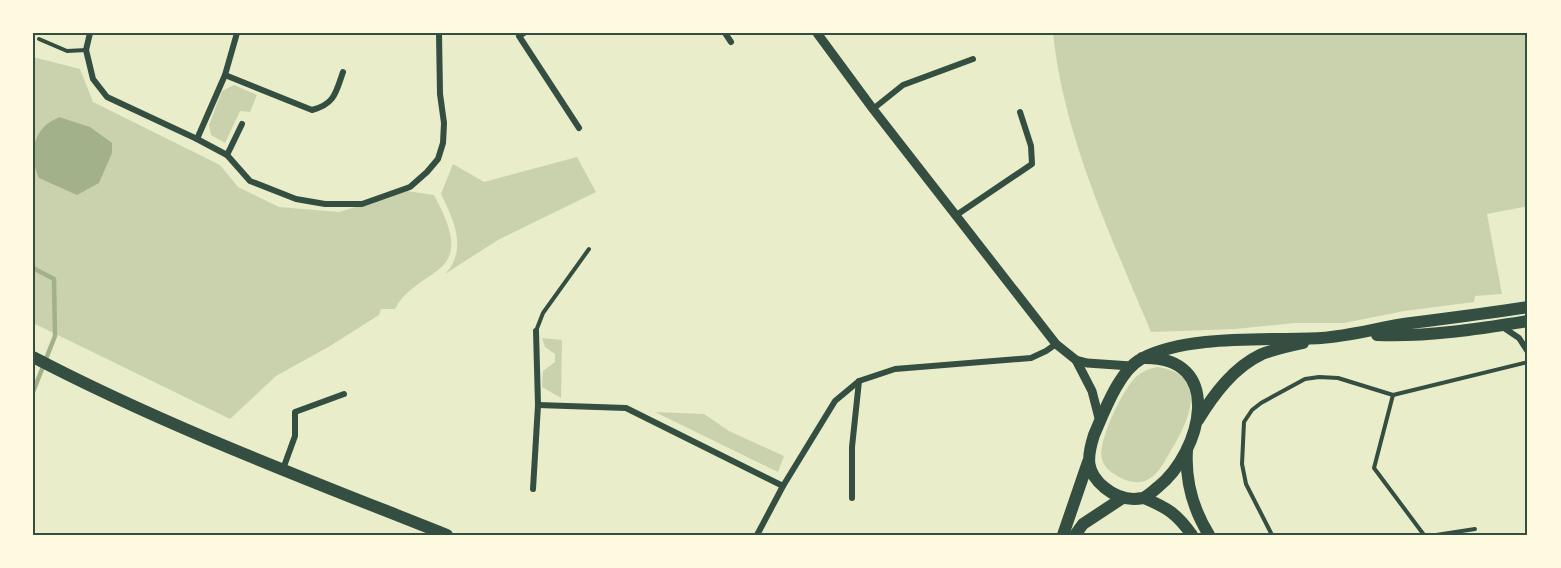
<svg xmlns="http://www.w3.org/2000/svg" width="1561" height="568" font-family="'Fira Sans',sans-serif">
<rect width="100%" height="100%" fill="#e9edc9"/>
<g fill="#cad2ad">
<path d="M1053,33H1528V206L1487,214L1502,294L1475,296L1474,302L1404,311L1344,323H1295L1235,329L1151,332C1111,236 1064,138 1053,33Z"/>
<path d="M33,57L80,69L93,102L220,165L238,187L279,207L339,212L407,191L434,195C443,213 460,242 446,262C440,270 429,276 421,282C410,290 401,297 395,309H381L379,315L330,346L276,376L230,419L33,323Z"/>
<polygon points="234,85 257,95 250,112 240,111 225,143 211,135 209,125 222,91"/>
<path d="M577,157L596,192L498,240L445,274C468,250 454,220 441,194L453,164L484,182Z"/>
<polygon points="542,338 562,340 561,398 542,387 543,371 555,362 555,354 545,347"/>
<path d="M1157,367C1211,374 1189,422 1170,452C1164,462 1159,474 1147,480C1138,484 1129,482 1121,478C1113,474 1104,468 1102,459C1097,442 1123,388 1137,376C1143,371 1150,368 1157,367Z"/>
<polygon points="655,412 704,414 729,431 784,456 778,472"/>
</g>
<path fill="#a3b18a" d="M59,117L90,127L112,143V153L99,183L77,195L39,178C32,162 30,143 43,128C47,123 54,120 59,117Z"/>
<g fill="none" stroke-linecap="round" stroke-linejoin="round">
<polyline stroke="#a3b18a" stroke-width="4.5" points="33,268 54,279 55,336 33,392"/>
<g stroke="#344e41" stroke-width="4">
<polyline points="39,39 67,51 86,50"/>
<polyline points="536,331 543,313 589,249"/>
<polyline points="1272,535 1246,484 1242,464 1244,422 1252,410 1261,403 1305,379 1319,377 1338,378 1393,395"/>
<polyline points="1424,535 1374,468 1393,395 1528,362"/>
<polyline points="1436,535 1475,529"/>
</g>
<g stroke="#344e41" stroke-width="6">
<polyline points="90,33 86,50 93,79 107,97 197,139 227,155 250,181 296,199 325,204 362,204 410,187 427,172 438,159 443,143 444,123 440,94 439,33"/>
<polyline points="524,33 519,36 579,128"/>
<polyline points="725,33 731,42"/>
<path d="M225,75L312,110C335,104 336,92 343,72"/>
<polyline points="873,109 903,85 973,59"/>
<polyline points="197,139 225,75 237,33"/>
<polyline points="227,155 242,124"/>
<polyline points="955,216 1032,164 1031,146 1020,112"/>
<polyline points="1501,326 1519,338 1528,352"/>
<polyline points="538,405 626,408 783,486"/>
<polyline points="283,469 295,436 295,412 344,394"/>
<polyline points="533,489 538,405 536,331"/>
<polyline points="852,498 852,447 859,381"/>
<polyline points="757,535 783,486 835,401 859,381 895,369 1031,358 1046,351 1056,344"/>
</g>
<g stroke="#344e41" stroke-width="9">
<polyline points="817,33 873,109 1056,344 1076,360 1087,363 1131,366"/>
<polyline points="1076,360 1092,391 1100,422"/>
</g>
<g stroke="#344e41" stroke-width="12">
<path d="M33,357C165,426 309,480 447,535"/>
<polyline points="1063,535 1088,462"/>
<polyline points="1075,535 1083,524 1121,499"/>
</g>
<g stroke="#344e41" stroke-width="12">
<path d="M1377,335C1428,337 1478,329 1528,321"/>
<path d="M1142,358C1227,355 1201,453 1158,487C1153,491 1148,496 1143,498C1128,501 1116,497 1105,488C1085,472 1087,457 1094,435C1104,412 1119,371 1141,359C1188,334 1268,341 1321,338C1352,336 1380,327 1411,323C1450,318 1489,313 1528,307"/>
<path d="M1198,420C1214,394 1234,367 1262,354C1275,349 1289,346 1303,343"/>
<path d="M1187,450C1185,481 1193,509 1209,535"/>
<path d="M1144,498C1168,508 1177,514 1192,535"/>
</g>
</g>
<rect width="1561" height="568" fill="none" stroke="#fefae0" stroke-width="69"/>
<rect x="34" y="34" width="1492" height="500" fill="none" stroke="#344e41" stroke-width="2"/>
</svg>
